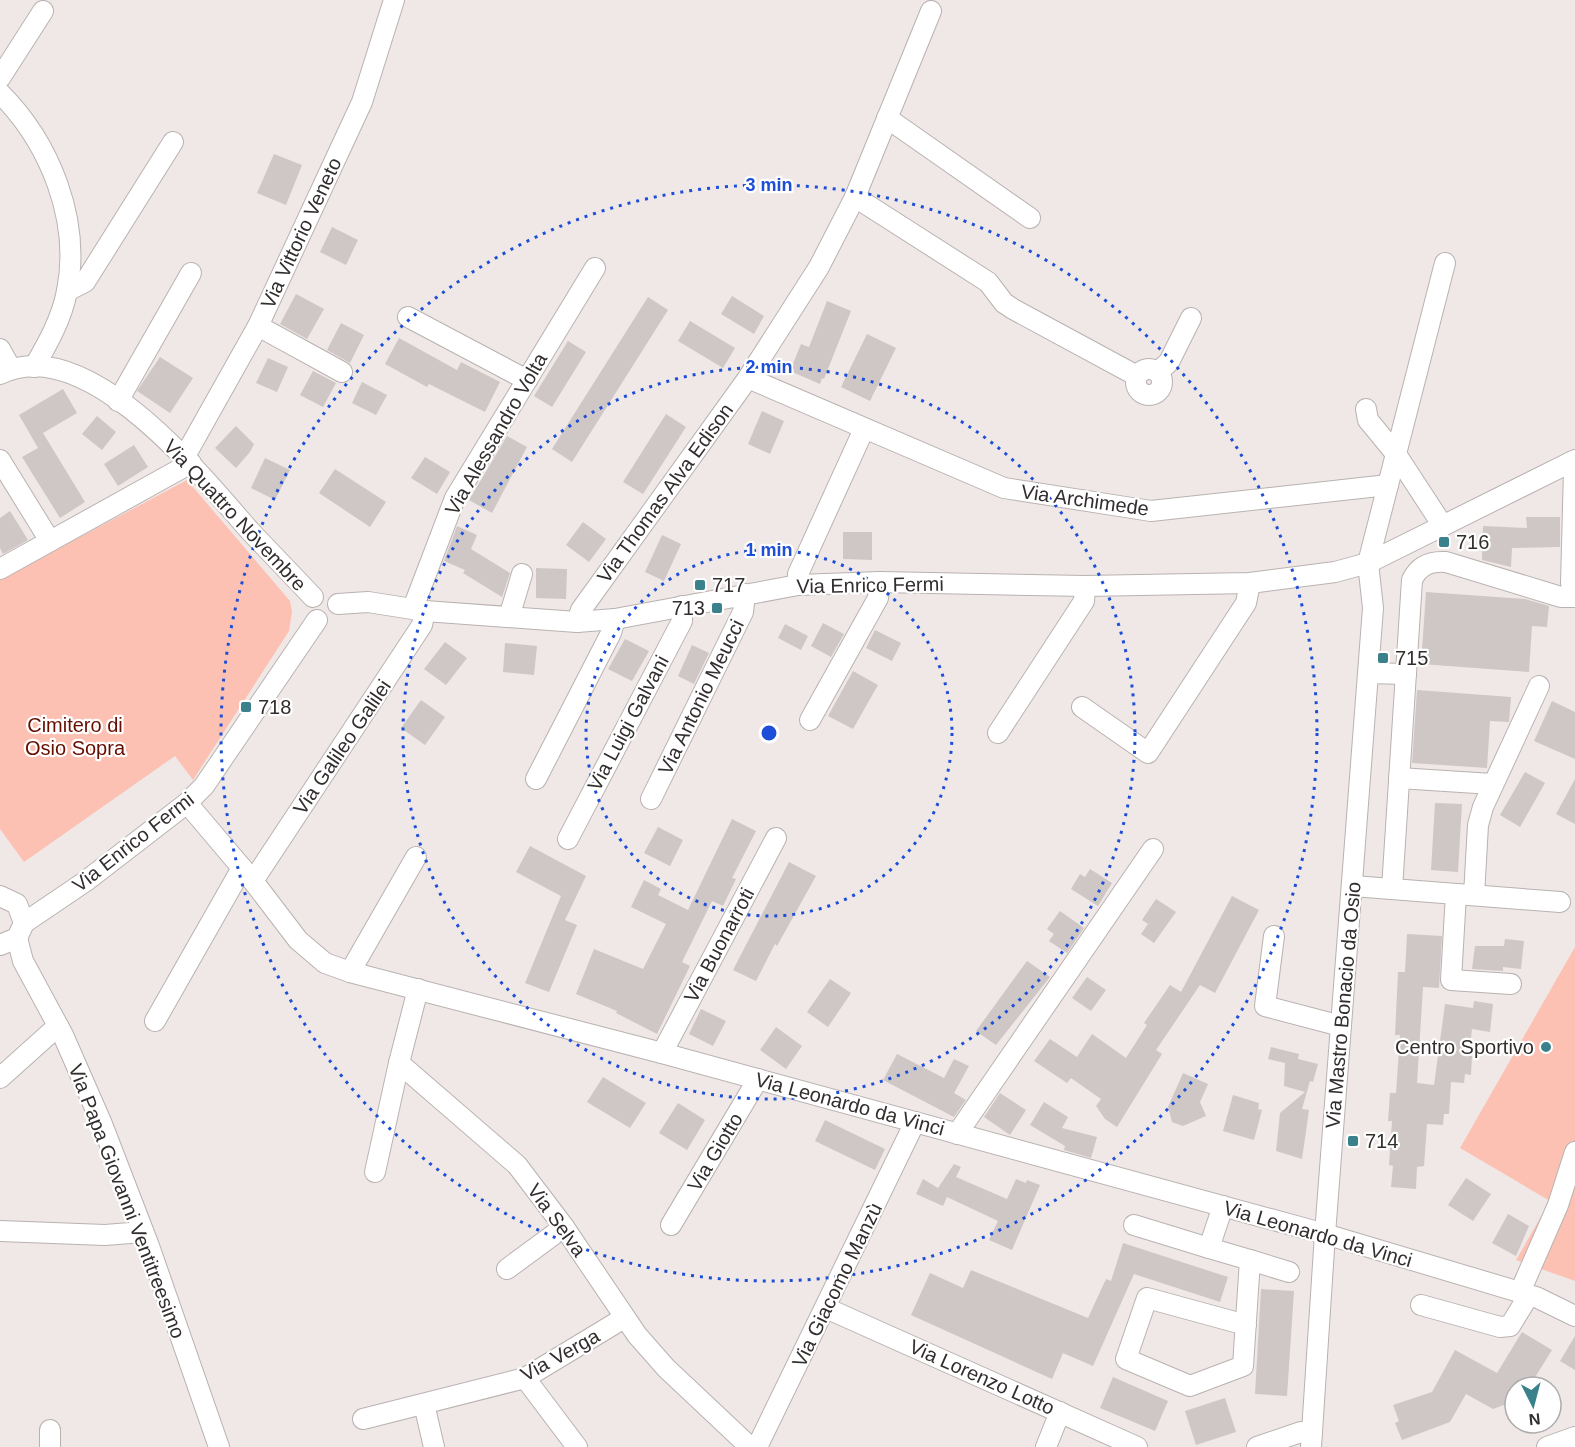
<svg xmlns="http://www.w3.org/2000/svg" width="1575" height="1447" font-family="Helvetica,sans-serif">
<rect width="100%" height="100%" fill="#efe8e7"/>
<g fill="#fcc1b2">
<polygon points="187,480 290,601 292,612 289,631 193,780 175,756 24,862 0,829 0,576 52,552"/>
<polygon points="1575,947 1575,1281 1516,1260 1550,1201 1460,1148"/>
</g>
<g fill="#cec7c5">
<polygon points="274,154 302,165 286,205 257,193"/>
<polygon points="332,227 358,240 346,265 320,252"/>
<polygon points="296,294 324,309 307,339 280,324"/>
<polygon points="732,296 764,316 754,334 721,314"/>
<polygon points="648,297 668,310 572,462 552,449"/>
<polygon points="827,301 851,311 824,379 822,378 820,384 790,371 801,344 809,347"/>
<polygon points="690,321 735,348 723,368 678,341"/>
<polygon points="341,323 364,335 350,363 327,350"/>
<polygon points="867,334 896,348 870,401 841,387"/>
<polygon points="399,338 457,370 461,362 500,382 485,412 429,384 427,387 385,364"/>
<polygon points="568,341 586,352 552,407 534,396"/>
<polygon points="160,357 193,378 170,413 137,391"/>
<polygon points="268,358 288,367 277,392 256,383"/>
<polygon points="313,371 336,383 323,407 300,395"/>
<polygon points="362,382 387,395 376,415 352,403"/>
<polygon points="63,389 77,413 43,433 85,502 60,518 22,457 38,448 19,415"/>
<polygon points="762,411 784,421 770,454 748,444"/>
<polygon points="666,414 686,427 643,494 623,482"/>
<polygon points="97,416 116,432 102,450 82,434"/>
<polygon points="236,426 254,444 250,452 236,468 215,448"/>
<polygon points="507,436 527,447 492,513 469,500"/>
<polygon points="134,445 148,467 118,486 104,464"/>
<polygon points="425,457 450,472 437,494 411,478"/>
<polygon points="265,458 290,470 275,500 251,488"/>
<polygon points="335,469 386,502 370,527 319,493"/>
<polygon points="10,511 28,540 3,554 0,548 0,518"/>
<polygon points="1526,517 1560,517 1560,547 1512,548 1511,567 1482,560 1483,526 1527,528"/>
<polygon points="583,522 606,539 589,562 566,545"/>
<polygon points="457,526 477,535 471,549 510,573 502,597 463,573 465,570 444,561"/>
<polygon points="843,532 872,532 872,560 843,559"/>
<polygon points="662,535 681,544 664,581 645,572"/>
<polygon points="536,568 567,569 566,599 536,598"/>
<polygon points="1426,592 1525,599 1549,606 1547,627 1532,626 1529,672 1421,664"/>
<polygon points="823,623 844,634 831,657 811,646"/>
<polygon points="785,624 808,636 801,650 778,638"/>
<polygon points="875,630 901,643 892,661 866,648"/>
<polygon points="625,639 649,651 632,681 608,669"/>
<polygon points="445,642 467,658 446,685 424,669"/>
<polygon points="505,643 537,646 534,675 503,672"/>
<polygon points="692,645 709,653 694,684 678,676"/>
<polygon points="853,671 878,685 853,729 828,716"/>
<polygon points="1417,690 1511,697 1509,722 1490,721 1487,768 1412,763"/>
<polygon points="421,700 445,717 425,745 401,728"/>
<polygon points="1552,701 1575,712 1575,759 1534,741"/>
<polygon points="1525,772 1545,783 1520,827 1500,815"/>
<polygon points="1575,779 1575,824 1556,814"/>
<polygon points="1435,803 1462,804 1458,872 1431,870"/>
<polygon points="732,819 756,831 732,878 736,879 723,906 712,901 682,962 690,966 657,1034 616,1013 617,1011 576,994 594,949 643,969 666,924 631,907 644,880 661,889 658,895 688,910"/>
<polygon points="658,827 683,840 670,866 644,853"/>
<polygon points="530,846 586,876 565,920 577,925 549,992 525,983 561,896 516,872"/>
<polygon points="789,862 816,876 777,946 775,944 756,981 733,970"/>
<polygon points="1090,869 1112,883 1098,906 1071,889 1080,874 1085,877"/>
<polygon points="1232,896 1259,910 1215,993 1200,985 1156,1050 1162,1054 1117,1127 1105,1119 1096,1106 1101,1099 1071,1078 1067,1083 1034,1061 1050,1039 1077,1057 1092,1034 1126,1058 1147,1025 1144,1023 1170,985 1181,992"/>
<polygon points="1156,899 1176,912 1154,943 1141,934 1148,924 1142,920"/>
<polygon points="1060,911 1084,928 1067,953 1049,941 1054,934 1047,929"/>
<polygon points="1407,934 1442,936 1439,988 1423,987 1417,1083 1434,1085 1445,1004 1473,1008 1474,1001 1493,1004 1490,1032 1472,1029 1469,1056 1472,1056 1471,1075 1465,1074 1464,1083 1451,1082 1449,1114 1444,1114 1443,1125 1427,1124 1424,1166 1417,1167 1416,1189 1391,1187 1393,1166 1389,1165 1392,1121 1388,1121 1390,1093 1396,1093 1400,1035 1395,1035 1398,972 1405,972"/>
<polygon points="1505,939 1524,941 1521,969 1503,967 1503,971 1472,969 1475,946 1504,946"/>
<polygon points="1027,961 1050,977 996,1045 976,1031"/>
<polygon points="1087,977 1106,990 1091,1011 1072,998"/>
<polygon points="830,979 851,993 828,1027 807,1012"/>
<polygon points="701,1009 726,1021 713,1046 689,1034"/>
<polygon points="776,1027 802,1046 786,1069 760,1050"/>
<polygon points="1271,1047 1299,1054 1298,1059 1318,1064 1313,1082 1310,1081 1302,1109 1309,1110 1302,1159 1276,1151 1280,1113 1305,1092 1284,1086 1285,1063 1268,1059"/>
<polygon points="897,1054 944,1078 954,1059 969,1066 954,1093 966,1100 954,1117 883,1080"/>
<polygon points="1183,1073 1208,1084 1200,1102 1206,1116 1183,1126 1172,1122 1168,1107"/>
<polygon points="603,1077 646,1103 630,1128 587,1102"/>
<polygon points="1000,1093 1026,1110 1010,1135 984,1117"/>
<polygon points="1233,1095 1259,1103 1258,1109 1262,1110 1254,1140 1223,1131"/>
<polygon points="1044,1102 1068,1117 1062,1128 1097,1137 1091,1158 1064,1150 1065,1146 1030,1125"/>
<polygon points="678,1103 705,1120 687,1150 659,1133"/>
<polygon points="825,1120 885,1149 875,1170 815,1141"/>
<polygon points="954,1164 961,1167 956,1177 1007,1199 1016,1179 1026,1183 1027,1180 1040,1185 1012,1250 989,1240 998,1221 947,1197 943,1206 916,1194 923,1179 938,1188"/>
<polygon points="1466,1178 1491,1194 1473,1221 1448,1205"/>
<polygon points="1508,1214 1529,1226 1516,1256 1492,1243"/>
<polygon points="1123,1243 1228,1277 1220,1302 1134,1274 1093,1366 1063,1353 1052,1379 911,1315 930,1273 963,1288 971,1270 1088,1318 1106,1279 1111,1281"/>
<polygon points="1261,1289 1294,1291 1287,1396 1255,1394"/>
<polygon points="1522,1332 1552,1350 1529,1387 1515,1387 1515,1401 1493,1409 1466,1394 1450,1422 1402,1440 1395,1423 1399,1421 1393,1405 1432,1392 1455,1350 1497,1373"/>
<polygon points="1575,1336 1575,1370 1560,1361"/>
<polygon points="1113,1377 1168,1401 1155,1431 1100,1408"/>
<polygon points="1225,1398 1236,1432 1196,1445 1185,1411"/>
</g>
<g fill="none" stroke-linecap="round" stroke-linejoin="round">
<g stroke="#b9b2b1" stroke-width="22">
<g id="minor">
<polyline points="0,78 43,11"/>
<path d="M0,93C50,143 81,220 67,291C62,318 48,343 34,367"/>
<polyline points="887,118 1030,218"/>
<polyline points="855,197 988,282 1004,303 1013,309 1137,376"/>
<polyline points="67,291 85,282 173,142"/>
<polyline points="408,317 527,380"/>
<polyline points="258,326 342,372"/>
<polyline points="0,349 11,369"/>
<circle cx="1149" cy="382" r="13"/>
<polyline points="1158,372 1169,362 1191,318"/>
<path d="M0,374C86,331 201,475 250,531C271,553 292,575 313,597"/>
<polyline points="748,378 1004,488 1151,511 1388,485"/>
<polyline points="118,401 191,273"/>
<polyline points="1366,409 1368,420 1396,454 1443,526"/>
<polyline points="185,456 258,326 362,102 394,0"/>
<polyline points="0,460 50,541"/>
<polyline points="0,569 191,463"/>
<polyline points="798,585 798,574 864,429"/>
<polyline points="338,604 368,602 425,611 577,622 615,619 798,585 880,582 1085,586 1250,583 1335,572 1368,563 1575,460"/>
<polyline points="413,608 455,498 595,268"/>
<polyline points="509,617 522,574"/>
<polyline points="577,622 581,610 748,378 819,267 855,197 931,11"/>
<polyline points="1368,673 1406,674"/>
<polyline points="1082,707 1148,753 1246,603 1250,583"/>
<polyline points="810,720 878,598 880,582"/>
<polyline points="998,733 1084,601 1085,586"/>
<polyline points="1399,778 1492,784"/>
<polyline points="536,779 611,633 615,619"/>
<polyline points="651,799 743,612 745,594"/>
<polyline points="187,803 253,881 298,940 325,963 350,972 662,1053 1325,1234 1536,1297 1575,1316"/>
<polyline points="568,839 682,621 682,606"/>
<polyline points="253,881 422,625 425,611"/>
<polyline points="1353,886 1560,902"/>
<path d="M1392,889L1412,580C1419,565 1430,561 1446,562L1561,597H1575L1571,583L1574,470L1571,462"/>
<polyline points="1456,894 1451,980 1511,984"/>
<polyline points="1474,895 1478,825 1483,807 1539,686"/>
<polyline points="0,896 17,904 24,923 17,938 0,945"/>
<polyline points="24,923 86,881 187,803 204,786 317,620"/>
<polyline points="1274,936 1265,1006 1341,1026"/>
<polyline points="17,938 23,961 63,1035 102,1124 149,1246 219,1447"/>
<polyline points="350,972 416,857"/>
<polyline points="418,989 399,1063 517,1165 564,1227 637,1335 666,1368 750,1447"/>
<polyline points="155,1021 242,868"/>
<polyline points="662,1053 776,838"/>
<polyline points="0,1078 58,1026"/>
<polyline points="957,1134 1153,849"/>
<polyline points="375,1172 399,1063"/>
<polyline points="1223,1206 1209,1248 1250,1260 1243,1366 1190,1386 1126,1359 1147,1298 1246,1325"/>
<polyline points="671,1225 758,1079"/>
<polyline points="1134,1225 1209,1248"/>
<polyline points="0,1231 105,1235 143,1232"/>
<polyline points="1250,1260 1289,1272"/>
<polyline points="507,1269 564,1227"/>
<polyline points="1520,1292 1558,1205 1575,1152"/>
<polyline points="1421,1305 1500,1327 1510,1326 1529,1295"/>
<polyline points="826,1308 1137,1447"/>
<polyline points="525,1378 577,1447"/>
<polyline points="424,1404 434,1447"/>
<polyline points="363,1419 525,1378 624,1318"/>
<polyline points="50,1447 50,1430"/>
<polyline points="757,1447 915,1122"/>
<polyline points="1046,1447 1060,1412"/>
<polyline points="1257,1447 1301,1432 1312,1433"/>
<polyline points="1311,1447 1325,1234 1373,608 1368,563 1445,263"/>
<polyline points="1547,1447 1575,1437"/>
</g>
</g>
<use href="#minor" stroke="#fff" stroke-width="20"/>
</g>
<g fill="none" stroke="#1d4ed8" stroke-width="3" stroke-dasharray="3 6">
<circle cx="769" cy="733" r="183"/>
<circle cx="769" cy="733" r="366"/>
<circle cx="769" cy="733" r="548"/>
</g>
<g fill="#3a818b" stroke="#fff" stroke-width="2">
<rect x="1438" y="536" width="12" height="12" rx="3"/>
<rect x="694" y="579" width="12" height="12" rx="3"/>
<rect x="711" y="602" width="12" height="12" rx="3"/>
<rect x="1377" y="652" width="12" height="12" rx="3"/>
<rect x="240" y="701" width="12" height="12" rx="3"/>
<circle cx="1546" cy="1047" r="6"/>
<rect x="1347" y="1135" width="12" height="12" rx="3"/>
</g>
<g text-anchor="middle" stroke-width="4.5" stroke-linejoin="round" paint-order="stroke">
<g font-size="20" fill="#312e2d" stroke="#fff">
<text transform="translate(301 233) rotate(-65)" y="7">Via Vittorio Veneto</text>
<text transform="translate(496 434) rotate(-60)" y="7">Via Alessandro Volta</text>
<text transform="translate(665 493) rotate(-54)" y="7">Via Thomas Alva Edison</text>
<text transform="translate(1085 500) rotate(8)" y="7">Via Archimede</text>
<text transform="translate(235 515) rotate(47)" y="7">Via Quattro Novembre</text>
<text transform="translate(870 585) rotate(-1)" y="7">Via Enrico Fermi</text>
<text transform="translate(701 697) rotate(-64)" y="7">Via Antonio Meucci</text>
<text transform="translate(628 723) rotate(-62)" y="7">Via Luigi Galvani</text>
<text transform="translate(342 747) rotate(-56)" y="7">Via Galileo Galilei</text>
<text transform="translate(133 842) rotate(-38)" y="7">Via Enrico Fermi</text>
<text transform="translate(719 945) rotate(-62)" y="7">Via Buonarroti</text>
<text transform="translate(1343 1005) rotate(-85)" y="7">Via Mastro Bonacio da Osio</text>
<text transform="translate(850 1104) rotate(15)" y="7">Via Leonardo da Vinci</text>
<text transform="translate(715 1152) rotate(-59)" y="7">Via Giotto</text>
<text transform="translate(127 1201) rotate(69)" y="7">Via Papa Giovanni Ventitreesimo</text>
<text transform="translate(557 1220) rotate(54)" y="7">Via Selva</text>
<text transform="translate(1318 1234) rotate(16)" y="7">Via Leonardo da Vinci</text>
<text transform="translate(837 1285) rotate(-64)" y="7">Via Giacomo Manzù</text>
<text transform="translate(560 1355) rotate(-29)" y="7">Via Verga</text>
<text transform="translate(982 1377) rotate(24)" y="7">Via Lorenzo Lotto</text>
</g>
<g font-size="20" fill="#312e2d" stroke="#fff" text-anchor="start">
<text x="1456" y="549">716</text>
<text x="712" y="592">717</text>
<text x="705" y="615" text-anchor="end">713</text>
<text x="1395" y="665">715</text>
<text x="258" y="714">718</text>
<text x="1534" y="1054" text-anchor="end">Centro Sportivo</text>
<text x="1365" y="1148">714</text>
</g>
<g font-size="20" fill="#660f00" stroke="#fff">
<text x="75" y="732">Cimitero di<tspan x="75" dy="23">Osio Sopra</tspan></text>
</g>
</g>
<circle cx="769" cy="733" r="9" fill="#1d4ed8" stroke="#fff" stroke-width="3"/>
<g font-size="18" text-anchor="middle" font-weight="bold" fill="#1d4ed8" stroke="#fff" stroke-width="4.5" stroke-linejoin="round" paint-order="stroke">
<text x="769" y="191">3 min</text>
<text x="769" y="373">2 min</text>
<text x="769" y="556">1 min</text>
</g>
<g transform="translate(1533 1405) rotate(174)"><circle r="28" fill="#ffffff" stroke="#adabab" stroke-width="1.5"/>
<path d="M0-4.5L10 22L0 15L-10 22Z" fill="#3a818b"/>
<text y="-9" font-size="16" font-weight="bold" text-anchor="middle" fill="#312e2d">N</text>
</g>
</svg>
